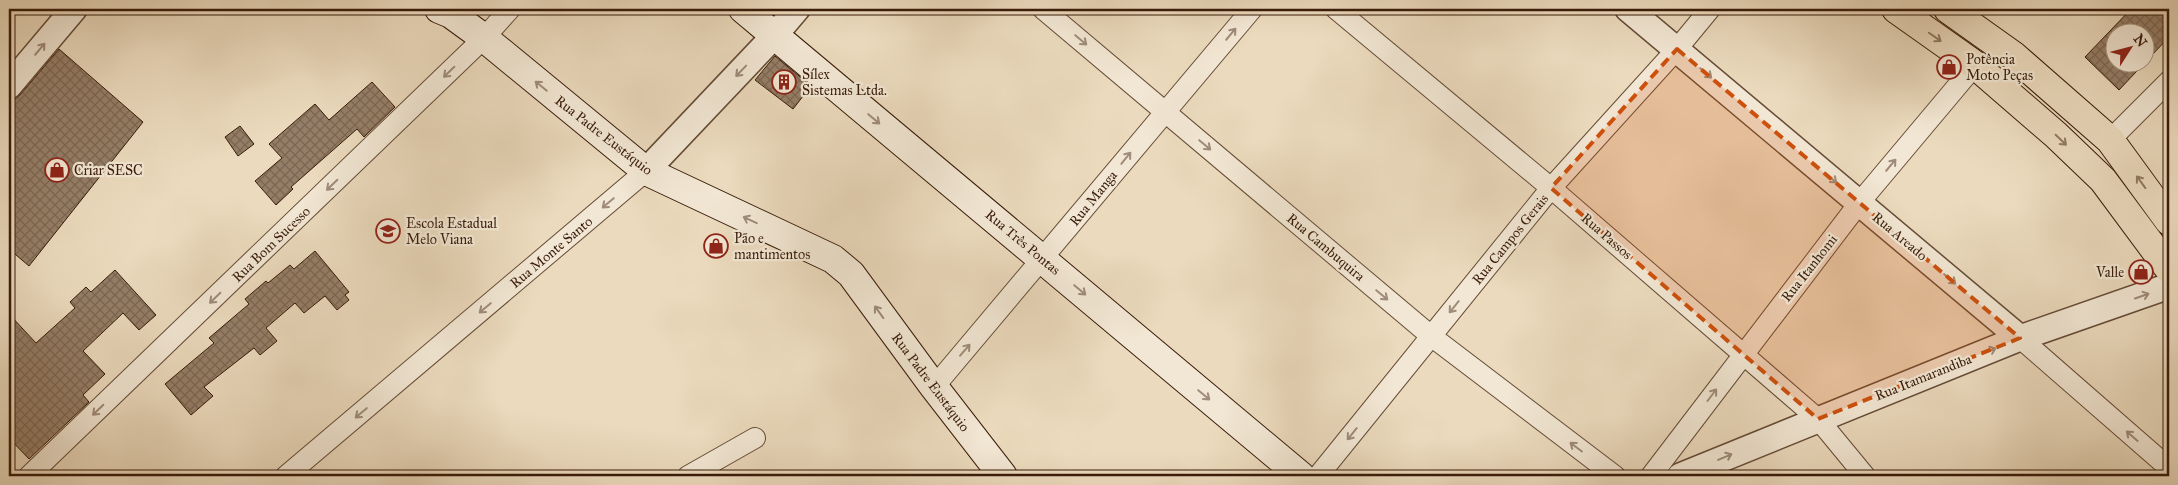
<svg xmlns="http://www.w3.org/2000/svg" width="2178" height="485" font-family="'IM FELL Great Primer',serif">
<defs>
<pattern id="building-cross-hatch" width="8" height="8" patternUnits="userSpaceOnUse" patternTransform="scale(1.25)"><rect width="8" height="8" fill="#957e67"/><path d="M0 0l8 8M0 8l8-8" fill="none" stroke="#7b6653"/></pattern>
</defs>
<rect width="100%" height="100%" fill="#ebdabd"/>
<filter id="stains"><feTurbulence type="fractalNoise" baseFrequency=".004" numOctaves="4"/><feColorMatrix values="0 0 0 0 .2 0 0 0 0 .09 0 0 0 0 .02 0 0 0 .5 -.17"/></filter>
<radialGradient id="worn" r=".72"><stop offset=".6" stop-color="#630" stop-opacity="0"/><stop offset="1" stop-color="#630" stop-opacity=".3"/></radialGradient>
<g fill="url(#building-cross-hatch)" stroke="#381b09" fill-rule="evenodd">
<path d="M2131,9H2169V37L2119,90L2085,57ZM2116,32H2146V62H2116Z"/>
<polygon points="59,49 143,122 29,266 9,249 9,104 20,95"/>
<polygon points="775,56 811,86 793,109 755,80"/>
<polygon points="372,82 395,107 364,137 357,129 291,187 293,189 276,205 255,181 282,158 269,144 315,104 329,120"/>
<polygon points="240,126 254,144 238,156 225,137"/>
<polygon points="315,251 349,292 345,295 349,300 337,310 325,296 304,313 295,303 266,328 277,341 260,355 254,348 204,387 213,396 191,415 165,384 214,343 209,338 249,304 245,299 266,281 268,283 290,265 294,269"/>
<polygon points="115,270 156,315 139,330 123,313 83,351 105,374 83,395 89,402 29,459 9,438 9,314 36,343 75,308 70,302 86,287 91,292"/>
</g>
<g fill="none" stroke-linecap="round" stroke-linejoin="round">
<g stroke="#654b36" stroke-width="22">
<g id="minor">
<polyline points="1043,9 1431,336 1615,476"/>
<polyline points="1336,9 1551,188 1818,419 1865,476"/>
<polyline points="2110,140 2169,81"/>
<polyline points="2020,338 2169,468"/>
<polyline points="934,387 1252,9"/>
<polyline points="29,476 484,38 510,9"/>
<polyline points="286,476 646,171"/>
<polyline points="688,476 755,438"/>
<polyline points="1318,476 1551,188 1677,49 1710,9"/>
<polyline points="1651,476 1860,202 1975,65"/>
</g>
</g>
<g stroke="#654b36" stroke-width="28">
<g id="tertiary">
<polyline points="1628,9 2020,338"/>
<polyline points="9,86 74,9"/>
<polyline points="646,171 774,36 797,9"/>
<polyline points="1680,476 2020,338 2169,286"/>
</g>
</g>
<g stroke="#381b09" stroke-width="30">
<g id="secondary">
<polyline points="439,9 451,14 484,38 646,171 833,259 851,274 934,387 1003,476"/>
<polyline points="743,9 1301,476"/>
</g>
</g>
<g stroke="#381b09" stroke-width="30">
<g id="primary">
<polyline points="1896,9 1975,65 2056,135 2103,180 2169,269"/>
<polyline points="1948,9 2014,56 2110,140 2169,221"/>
</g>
</g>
<use href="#minor" stroke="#f2e7d4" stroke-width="20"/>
<use href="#tertiary" stroke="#f2e7d4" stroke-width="25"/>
<use href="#secondary" stroke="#f2e7d4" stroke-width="28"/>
<use href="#primary" stroke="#ebdabd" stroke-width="28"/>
</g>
<defs><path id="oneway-shaft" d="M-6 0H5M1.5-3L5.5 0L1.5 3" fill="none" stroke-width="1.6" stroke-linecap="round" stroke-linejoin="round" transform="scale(1.25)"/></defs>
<g stroke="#9e8b79">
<use href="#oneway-shaft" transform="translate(1231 34) rotate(-50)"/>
<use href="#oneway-shaft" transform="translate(1081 40) rotate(40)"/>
<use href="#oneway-shaft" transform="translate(40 49) rotate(-50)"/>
<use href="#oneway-shaft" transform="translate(741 71) rotate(134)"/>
<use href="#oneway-shaft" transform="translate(449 72) rotate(136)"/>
<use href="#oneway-shaft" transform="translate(1706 73) rotate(40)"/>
<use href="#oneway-shaft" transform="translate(541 86) rotate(-141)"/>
<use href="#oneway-shaft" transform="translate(874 119) rotate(40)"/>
<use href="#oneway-shaft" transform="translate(1205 145) rotate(40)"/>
<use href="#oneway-shaft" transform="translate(1126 158) rotate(-51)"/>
<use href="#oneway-shaft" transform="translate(1891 165) rotate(-50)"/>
<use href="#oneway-shaft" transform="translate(1831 178) rotate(40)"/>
<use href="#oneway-shaft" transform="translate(332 185) rotate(136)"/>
<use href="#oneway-shaft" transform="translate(608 203) rotate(140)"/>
<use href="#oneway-shaft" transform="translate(750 220) rotate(-155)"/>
<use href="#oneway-shaft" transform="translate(1950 279) rotate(40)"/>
<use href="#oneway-shaft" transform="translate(1080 290) rotate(40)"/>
<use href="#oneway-shaft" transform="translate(1382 295) rotate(40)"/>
<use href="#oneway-shaft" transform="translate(2142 296) rotate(-19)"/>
<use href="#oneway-shaft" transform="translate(215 298) rotate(136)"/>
<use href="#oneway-shaft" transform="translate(1454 307) rotate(129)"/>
<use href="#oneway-shaft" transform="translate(485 308) rotate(140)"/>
<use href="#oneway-shaft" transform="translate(879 312) rotate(-126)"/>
<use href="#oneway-shaft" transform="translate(965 350) rotate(-49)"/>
<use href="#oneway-shaft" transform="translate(1989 351) rotate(-22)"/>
<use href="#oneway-shaft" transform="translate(1204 395) rotate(40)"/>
<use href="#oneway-shaft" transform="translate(1712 395) rotate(-53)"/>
<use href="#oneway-shaft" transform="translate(98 410) rotate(136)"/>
<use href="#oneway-shaft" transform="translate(361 413) rotate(140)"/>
<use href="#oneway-shaft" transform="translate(1352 434) rotate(129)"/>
<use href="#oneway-shaft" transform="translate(2132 436) rotate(-139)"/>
<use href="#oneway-shaft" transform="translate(1576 447) rotate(-143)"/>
<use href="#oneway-shaft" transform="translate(1725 457) rotate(-23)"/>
</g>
<g stroke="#927a63">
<use href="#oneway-shaft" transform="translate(1935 37) rotate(35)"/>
<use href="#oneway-shaft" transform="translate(2061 140) rotate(44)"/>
<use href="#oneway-shaft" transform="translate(2141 182) rotate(-126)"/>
</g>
<path fill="#ce500c" fill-opacity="0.2" stroke="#ce500c" stroke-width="4" stroke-dasharray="10 6" stroke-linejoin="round" d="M1677,49L2020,338L1818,419L1551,188Z"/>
<defs>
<g id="shop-ring" transform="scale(1.25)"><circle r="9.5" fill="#f2e7d4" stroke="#8f2418" stroke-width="1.5"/><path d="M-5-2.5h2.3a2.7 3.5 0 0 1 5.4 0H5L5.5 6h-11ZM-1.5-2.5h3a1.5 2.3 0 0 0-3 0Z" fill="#8f2418"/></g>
<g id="building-ring" transform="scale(1.25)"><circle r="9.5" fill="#f2e7d4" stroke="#8f2418" stroke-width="1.5"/><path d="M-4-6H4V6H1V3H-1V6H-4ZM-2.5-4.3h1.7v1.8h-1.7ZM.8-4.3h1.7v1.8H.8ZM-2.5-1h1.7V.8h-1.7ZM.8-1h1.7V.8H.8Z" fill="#8f2418"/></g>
<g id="school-ring" transform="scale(1.25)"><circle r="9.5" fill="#f2e7d4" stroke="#8f2418" stroke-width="1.5"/><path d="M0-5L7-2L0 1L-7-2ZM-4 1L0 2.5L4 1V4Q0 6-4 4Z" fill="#8f2418"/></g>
</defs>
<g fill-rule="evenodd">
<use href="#shop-ring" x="1949" y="67"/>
<use href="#building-ring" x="784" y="82"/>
<use href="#shop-ring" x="57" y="170"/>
<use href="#school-ring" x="388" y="231"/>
<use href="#shop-ring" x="716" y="246"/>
<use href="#shop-ring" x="2141" y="272"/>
</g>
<g text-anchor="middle" stroke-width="4.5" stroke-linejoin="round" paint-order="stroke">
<g font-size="14" fill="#381b09" stroke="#f2e7d4" text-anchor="start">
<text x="1966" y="64">Potência<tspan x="1966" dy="16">Moto Peças</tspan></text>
<text x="802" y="79">Sílex<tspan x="802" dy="16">Sistemas Ltda.</tspan></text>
<text x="74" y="175">Criar SESC</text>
<text x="406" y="228">Escola Estadual<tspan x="406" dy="16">Melo Viana</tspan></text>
<text x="734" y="243">Pão e<tspan x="734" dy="16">mantimentos</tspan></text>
<text x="2124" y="277" text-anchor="end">Valle</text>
</g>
<g font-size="14" fill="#381b09" stroke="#f2e7d4">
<text transform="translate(604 135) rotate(38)" y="5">Rua Padre Eustáquio</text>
<text transform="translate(1093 198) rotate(-51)" y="5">Rua Manga</text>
<text transform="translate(1607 236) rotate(41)" y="5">Rua Passos</text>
<text transform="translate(1900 236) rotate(40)" y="5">Rua Areado</text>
<text transform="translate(1510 239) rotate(-51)" y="5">Rua Campos Gerais</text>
<text transform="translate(1023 242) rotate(40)" y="5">Rua Três Pontas</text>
<text transform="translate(271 244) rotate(-44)" y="5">Rua Bom Sucesso</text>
<text transform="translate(1326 247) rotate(40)" y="5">Rua Cambuquira</text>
<text transform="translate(551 252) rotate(-40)" y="5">Rua Monte Santo</text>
<text transform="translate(1809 268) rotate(-52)" y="5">Rua Itanhomi</text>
<text transform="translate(1923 377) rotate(-22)" y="5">Rua Itamarandiba</text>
<text transform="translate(931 382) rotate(53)" y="5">Rua Padre Eustáquio</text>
</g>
</g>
<rect width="2178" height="485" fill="none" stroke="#ebdabd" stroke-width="30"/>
<rect x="10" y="10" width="2158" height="465" fill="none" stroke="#381b09" stroke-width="2.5"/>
<rect x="15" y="15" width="2148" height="455" fill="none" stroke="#381b09"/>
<g transform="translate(2130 48) rotate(54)"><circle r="24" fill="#f2e7d4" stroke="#a89583"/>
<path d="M0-4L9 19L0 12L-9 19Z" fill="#8f2418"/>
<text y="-8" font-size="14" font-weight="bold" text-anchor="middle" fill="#381b09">N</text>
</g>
<rect width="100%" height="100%" filter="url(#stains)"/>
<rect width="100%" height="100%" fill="url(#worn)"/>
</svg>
